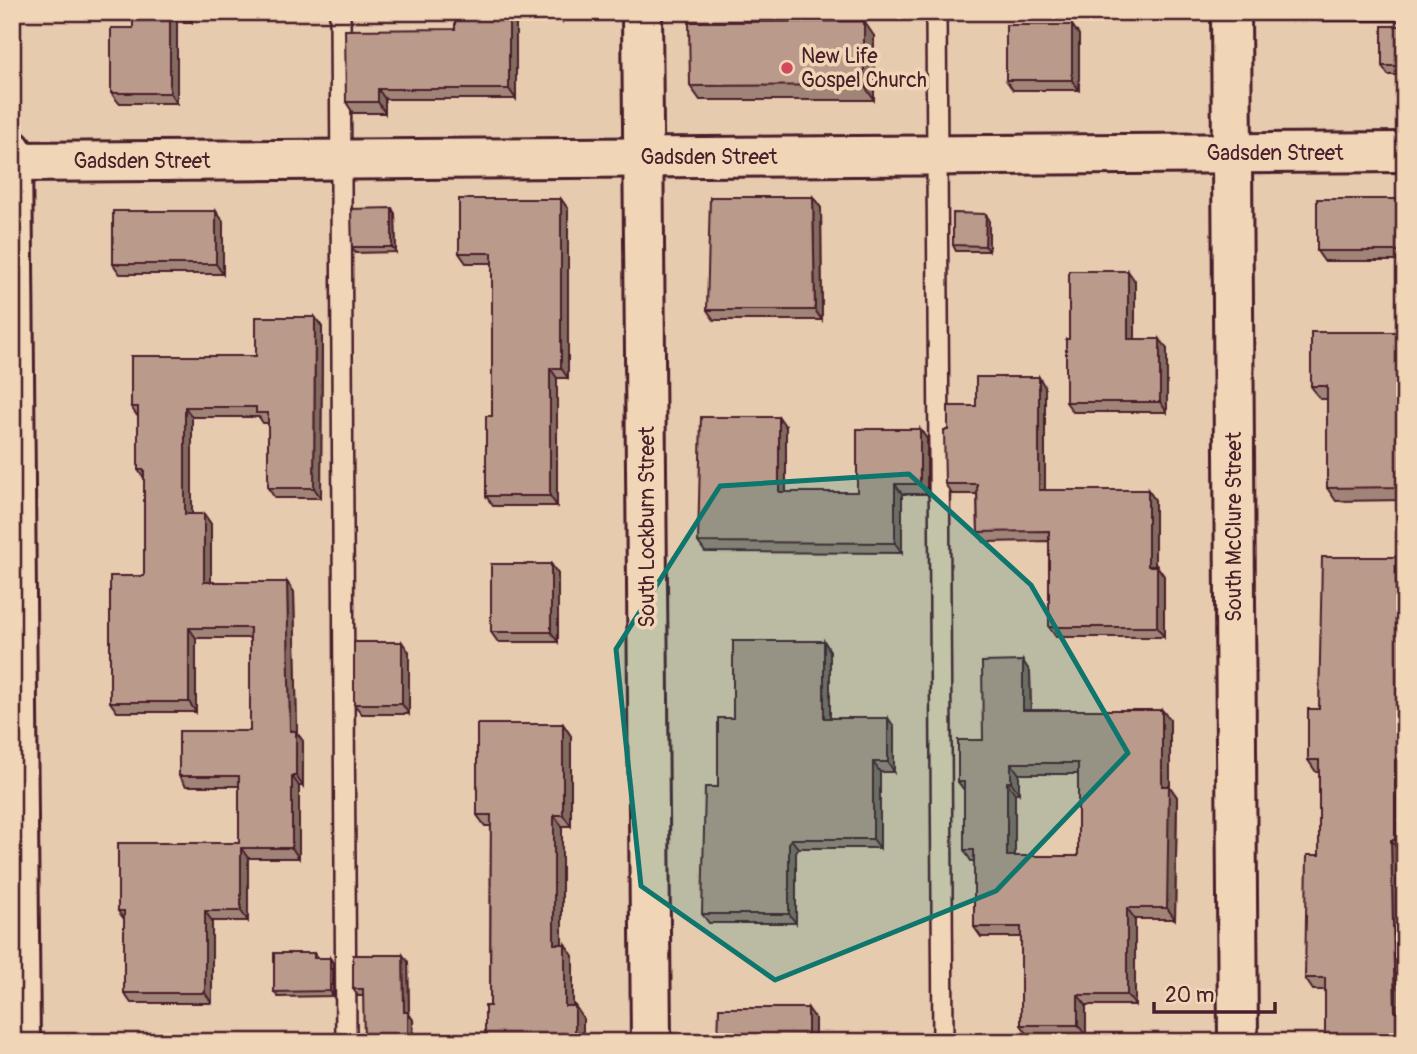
<svg xmlns="http://www.w3.org/2000/svg" width="1417" height="1054" font-family="Pangolin,sans-serif">
<rect width="100%" height="100%" fill="#e6cbaf"/>
<filter id="ink" filterUnits="userSpaceOnUse"><feTurbulence type="fractalNoise" baseFrequency=".0143" numOctaves="2"/><feDisplacementMap in="SourceGraphic" scale="14" xChannelSelector="R" yChannelSelector="G"/><feConvolveMatrix kernelMatrix="1 2 1 2 8 2 1 2 1" color-interpolation-filters="sRGB"/></filter>
<g filter="url(#ink)">
<g fill="none" stroke-linecap="round" stroke-linejoin="round">
<g stroke="#4a1f2b" stroke-width="24">
<g id="lane">
<polyline points="340,12 346,1042"/>
<polyline points="936,12 943,1042"/>
</g>
</g>
<g stroke="#4a1f2b" stroke-width="44">
<g id="street">
<polyline points="642,12 651,1042"/>
<polyline points="1231,12 1238,1042"/>
<polyline points="12,150 20,1042"/>
<polyline points="12,162 1405,152"/>
</g>
</g>
<use href="#lane" stroke="#f0d6b7" stroke-width="19"/>
<use href="#street" stroke="#f0d6b7" stroke-width="38"/>
</g>
<g fill="#a08477" stroke="#4a1f2b" stroke-width="2" fill-rule="evenodd">
<polygon points="133,12 192,12 192,22 177,22 177,103 119,103 111,93 133,28"/>
<polygon points="455,12 562,12 562,21 516,21 516,99 385,99 385,113 353,113 346,102 455,29"/>
<polygon points="1313,12 1405,12 1405,21 1319,21"/>
<polygon points="1072,25 1079,35 1079,90 1013,90 1006,80"/>
<polygon points="1405,26 1405,99 1398,90 1398,75 1388,75 1382,66"/>
<polygon points="874,36 874,100 700,100 690,86"/>
<polygon points="813,197 821,208 822,320 714,320 707,310"/>
<polygon points="561,199 568,209 568,378 557,378 557,506 493,506 486,496 492,416 492,263 466,263 459,253"/>
<polygon points="1405,199 1405,261 1324,261 1317,251"/>
<polygon points="216,211 223,221 223,274 120,274 113,264"/>
<polygon points="395,214 396,252 355,253 352,247"/>
<polygon points="989,220 989,251 956,251 953,245"/>
<polygon points="1135,281 1135,339 1167,349 1167,412 1073,412 1066,402 1069,339"/>
<polygon points="315,317 322,327 321,498 275,498 268,488 268,423 263,423 259,417 192,417 192,514 204,514 211,524 211,582 287,582 294,592 297,733 303,741 303,786 299,786 299,858 248,858 248,921 212,921 212,1003 131,1003 124,993 124,919 118,911 239,843 239,786 186,786 179,776 250,731 250,638 196,638 196,712 117,712 110,702 144,576 144,478 138,470 138,417 131,407 256,356"/>
<polygon points="1405,336 1405,500 1336,501 1327,488 1327,399 1320,399 1311,386"/>
<polygon points="1045,387 1045,490 1148,490 1155,500 1155,566 1157,566 1164,576 1164,637 1056,637 1049,627 1049,541 984,542 978,532 977,494 952,494 945,484 948,430 976,406"/>
<polygon points="786,427 786,492 857,492 920,429 927,439 927,494 902,494 902,553 705,552 698,542"/>
<polygon points="1396,557 1404,569 1405,772 1403,772 1403,851 1399,851 1403,1012 1405,1042 1325,990 1313,990 1305,978 1319,855 1319,772 1316,772 1308,760 1319,709"/>
<polygon points="551,564 558,574 558,642 498,642 491,632"/>
<polygon points="824,641 830,651 830,718 888,718 894,727 894,772 880,772 880,848 798,848 796,853 796,923 709,923 702,914 733,718"/>
<polygon points="409,652 409,714 362,714 354,704"/>
<path d="M1023,661L1030,672L1031,710H1162L1170,720V787L1177,797L1175,919H1135V1005H1086V1036H1029L1021,1025V937H981L974,927V861H971L964,850V790L958,782L983,740ZM1019,774H1078V856H1015V793H1019Z"/>
<polygon points="563,724 571,736 571,826 562,826 562,944 565,944 573,956 573,1006 575,1006 583,1018 583,1042 490,1006 491,826 485,826 477,815"/>
<polygon points="314,953 318,958 330,958 333,963 333,996 278,997 274,992"/>
<polygon points="408,962 409,1014 413,1020 363,996 358,996 353,989"/>
</g>
<g fill="#826c61" stroke="#4a1f2b" stroke-width="2">
<polygon points="170,12 177,22 177,103 170,93"/>
<polygon points="185,12 192,12 192,22"/>
<polygon points="509,12 516,21 516,99 509,89"/>
<polygon points="556,12 562,12 562,21"/>
<polygon points="1399,12 1405,12 1405,20"/>
<polygon points="864,21 874,36 874,100 864,85"/>
<polygon points="1072,25 1079,35 1079,90 1072,80"/>
<polygon points="378,89 385,99 385,113 378,102"/>
<polygon points="813,197 821,208 822,320 815,310"/>
<polygon points="561,199 568,209 568,378 561,368"/>
<polygon points="392,208 395,214 396,252 392,247"/>
<polygon points="216,211 223,221 223,274 216,264"/>
<polygon points="986,214 989,220 989,251 985,246"/>
<polygon points="1128,271 1135,281 1135,349 1128,339"/>
<polygon points="315,317 322,327 321,498 314,488"/>
<polygon points="1402,332 1405,336 1405,428 1402,425"/>
<polygon points="1160,339 1167,349 1167,412 1160,402"/>
<polygon points="550,368 557,378 557,506 550,496"/>
<polygon points="1039,377 1045,387 1045,500 1039,490"/>
<polygon points="185,407 192,417 192,524 185,514"/>
<polygon points="779,417 786,427 786,502 779,492"/>
<polygon points="920,429 927,439 927,494 920,484"/>
<polygon points="895,484 902,494 902,553 895,543"/>
<polygon points="1148,490 1155,500 1155,576 1148,566"/>
<polygon points="204,514 211,524 211,592 204,582"/>
<polygon points="1396,557 1404,569 1404,637 1396,625"/>
<polygon points="551,564 558,574 558,642 551,632"/>
<polygon points="1157,566 1164,576 1164,637 1157,627"/>
<polygon points="287,582 294,592 297,733 303,741 303,786 296,776 290,731"/>
<polygon points="189,628 196,638 196,712 189,702"/>
<polygon points="824,641 830,651 830,727 824,718"/>
<polygon points="402,642 409,652 409,714 402,704"/>
<polygon points="1023,661 1030,672 1031,720 1023,710"/>
<polygon points="1402,684 1405,688 1405,765 1402,760"/>
<polygon points="1162,710 1170,720 1170,787 1177,797 1175,919 1167,908 1162,786"/>
<polygon points="888,718 894,727 894,772 888,762"/>
<polygon points="563,724 571,736 571,826 563,815"/>
<polygon points="1395,760 1403,772 1403,851 1395,840"/>
<polygon points="873,762 880,772 880,848 873,839"/>
<polygon points="1011,763 1019,774 1019,793 1011,782"/>
<polygon points="292,776 299,786 299,858 292,848"/>
<polygon points="1007,782 1015,793 1015,867 1007,856"/>
<polygon points="554,815 562,826 562,956 554,944"/>
<polygon points="791,839 798,848 796,853 796,923 789,914 789,843"/>
<polygon points="1391,840 1399,851 1403,1024 1395,1012"/>
<polygon points="241,848 248,858 248,921 241,911"/>
<polygon points="1127,908 1135,919 1135,1005 1127,995"/>
<polygon points="205,911 212,921 212,1003 205,993"/>
<polygon points="565,944 573,956 573,1018 565,1006"/>
<polygon points="403,955 408,962 409,1014 413,1020 413,1042 408,1042 404,1012"/>
<polygon points="330,958 333,963 333,996 330,991"/>
<polygon points="1078,995 1086,1005 1086,1036 1078,1025"/>
<polygon points="575,1006 583,1018 583,1042 575,1042"/>
<polygon points="808,1008 815,1018 815,1042 808,1042"/>
</g>
<g fill="#ba9a8a" stroke="#4a1f2b" stroke-width="2" fill-rule="evenodd">
<polygon points="133,12 170,12 170,93 111,93 111,28 133,28"/>
<polygon points="455,12 509,12 509,89 378,89 378,102 346,102 345,30 455,29"/>
<polygon points="864,21 864,85 690,86 689,22"/>
<rect x="1006" y="25" width="66" height="55"/>
<polygon points="1382,26 1405,26 1405,90 1398,90 1398,66 1382,66"/>
<polygon points="710,197 813,197 815,310 707,310"/>
<polygon points="459,199 561,199 561,368 550,368 550,496 486,496 486,416 492,416 492,253 459,253"/>
<rect x="1317" y="199" width="88" height="52"/>
<polygon points="392,208 392,247 352,247 351,209"/>
<rect x="113" y="211" width="103" height="53"/>
<polygon points="953,213 986,214 985,246 953,245"/>
<polygon points="1069,271 1128,271 1128,339 1160,339 1160,402 1066,402 1066,339 1069,339"/>
<polygon points="256,317 315,317 314,488 268,488 268,413 256,413 256,407 185,407 185,514 204,514 204,582 287,582 290,731 296,731 296,776 292,776 292,848 241,848 241,911 205,911 205,993 124,993 124,911 118,911 118,843 239,843 239,776 179,776 179,731 250,731 250,628 189,628 189,702 110,702 110,576 144,576 144,470 138,470 138,407 131,407 131,356 256,356"/>
<polygon points="1311,332 1402,332 1402,425 1405,425 1405,487 1327,488 1327,386 1311,386"/>
<polygon points="976,377 1039,377 1039,490 1148,490 1148,566 1157,566 1157,627 1049,627 1049,531 978,532 977,484 945,484 944,430 948,430 948,406 976,406"/>
<polygon points="701,417 779,417 779,492 857,492 857,429 920,429 920,484 895,484 895,543 698,542"/>
<polygon points="1322,557 1396,557 1396,625 1405,625 1405,684 1402,684 1402,760 1395,760 1395,840 1391,840 1395,1012 1405,1012 1405,1042 1325,1042 1325,978 1305,978 1307,855 1319,855 1319,760 1308,760 1308,709 1319,709"/>
<rect x="491" y="564" width="60" height="68"/>
<polygon points="733,641 824,641 824,718 888,718 888,762 873,762 873,839 791,839 789,843 789,914 702,914 705,787 718,787 718,718 733,718"/>
<rect x="354" y="642" width="48" height="62"/>
<path d="M1023,661V710H1162V786H1169L1167,908H1127V995H1078V1025H1021V927H974V850H964V782H958V740H983L982,662ZM1011,763H1078V856H1007V782H1011Z"/>
<polygon points="477,724 563,724 563,815 554,815 554,944 565,944 565,1006 575,1006 575,1042 485,1042 485,1006 490,1006 491,815 477,815"/>
<polygon points="274,953 314,953 314,958 330,958 330,991 274,992"/>
<polygon points="353,955 403,955 404,1012 408,1012 408,1042 364,1042 363,989 353,989"/>
<polygon points="719,1008 808,1008 808,1042 718,1042"/>
</g>
</g>
<path fill="#0f766e" fill-opacity="0.2" stroke="#0f766e" stroke-width="5" stroke-linejoin="round" d="M909,474L1031,585L1128,753L996,891L775,980L641,886L616,649L720,486Z"/>
<circle fill="#d1495b" stroke="#f0d6b7" stroke-width="2.5" cx="787" cy="68" r="7"/>
<g text-anchor="middle" stroke-width="7" stroke-linejoin="round" paint-order="stroke">
<g font-size="21" fill="#4a1f2b" stroke="#f0d6b7" text-anchor="start">
<text x="801" y="63">New Life<tspan x="801" dy="24">Gospel Church</tspan></text>
</g>
<g font-size="21" fill="#4a1f2b" stroke="#f0d6b7">
<text x="1275" y="160">Gadsden Street</text>
<text x="709" y="164">Gadsden Street</text>
<text x="142" y="168">Gadsden Street</text>
<text transform="translate(647 527) rotate(-90)" y="7">South Lockburn Street</text>
<text transform="translate(1234 527) rotate(-90)" y="7">South McClure Street</text>
</g>
</g>
<rect width="1417" height="1054" fill="none" stroke="#f0d6b7" stroke-width="42"/>
<rect x="21" y="21" width="1375" height="1012" fill="none" stroke="#4a1f2b" stroke-width="2.5" filter="url(#ink)"/>
<path d="M1154 1002v10h121v-10" fill="none" stroke="#4a1f2b" stroke-width="3.5"/>
<text x="1165" y="1002" font-size="21" fill="#4a1f2b" stroke="#f0d6b7" stroke-width="5" paint-order="stroke">20 m</text>
</svg>
